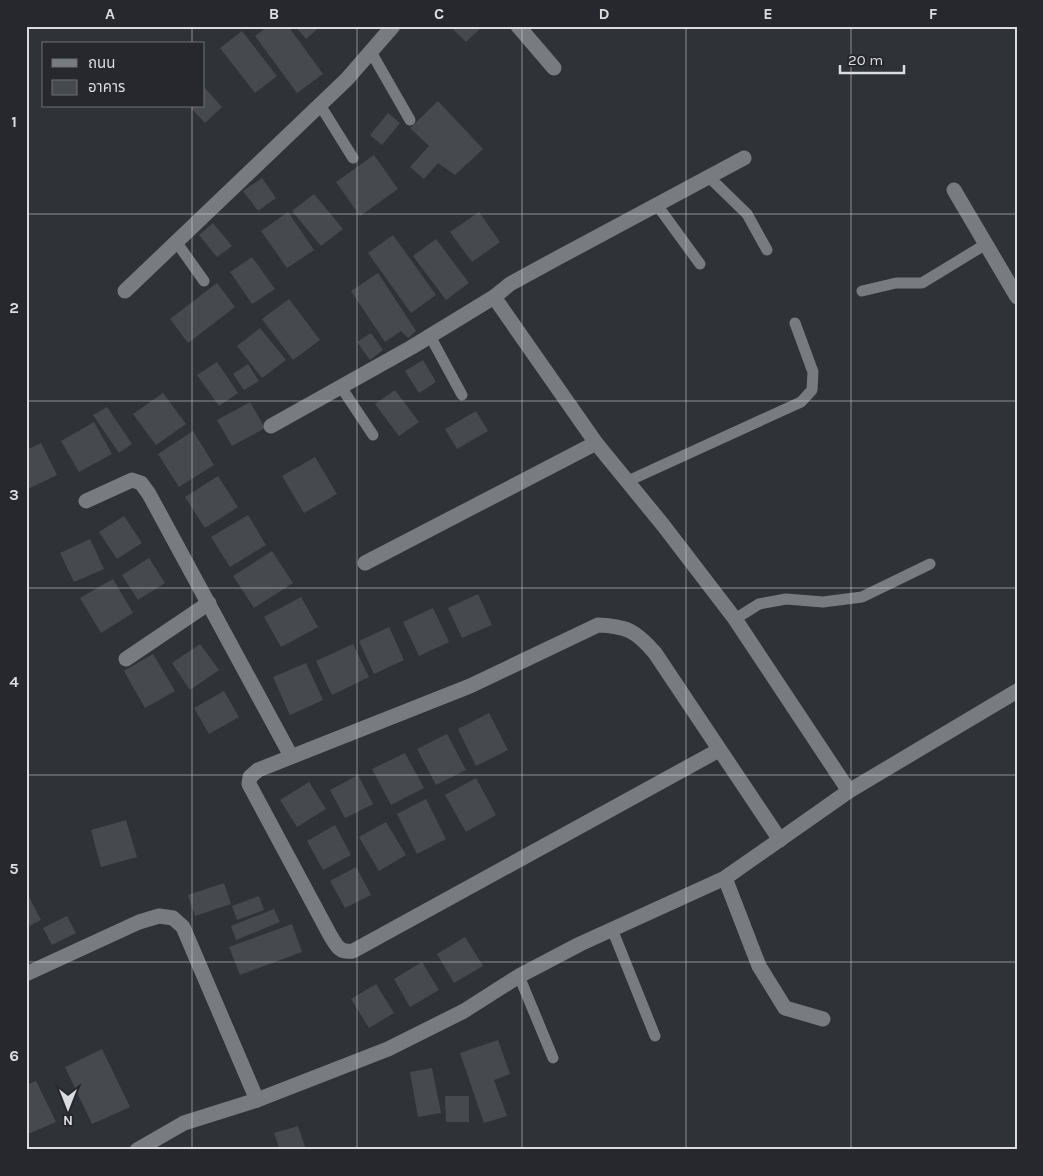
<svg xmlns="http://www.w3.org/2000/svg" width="1043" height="1176" font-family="Karla,'Noto Sans Thai',sans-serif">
<rect width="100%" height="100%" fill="#2f3237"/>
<g fill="#46494e">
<polygon points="269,26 288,26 323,74 297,93 255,36"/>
<polygon points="295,26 321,26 306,39"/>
<polygon points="450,26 483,26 466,42"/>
<polygon points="242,31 277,76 255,93 220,48"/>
<polygon points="204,87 222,107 205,123 189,106 204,106"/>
<polygon points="438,101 483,149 455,175 438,163 424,179 410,167 429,146 410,128"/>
<polygon points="388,113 400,123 382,145 370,135"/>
<polygon points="374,155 398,189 360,216 336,182"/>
<polygon points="262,178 276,198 258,211 243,191"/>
<polygon points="314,194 343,229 321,246 292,211"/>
<polygon points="288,212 314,250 287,268 261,231"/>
<polygon points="479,212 500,242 472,262 450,232"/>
<polygon points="213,223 232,246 217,257 199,235"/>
<polygon points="393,235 436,295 411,313 368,253"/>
<polygon points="436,239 469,283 446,300 413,256"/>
<polygon points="252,257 275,289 252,304 230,272"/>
<polygon points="378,273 416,331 408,338 401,331 385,342 351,291"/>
<polygon points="217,283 235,307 188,343 170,319"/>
<polygon points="289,299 320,340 293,360 262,319"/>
<polygon points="260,328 286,360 262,378 237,346"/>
<polygon points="371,333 383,350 370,360 357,342"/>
<polygon points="423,360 436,382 419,393 405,371"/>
<polygon points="217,362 238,393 219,406 197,375"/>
<polygon points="248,364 259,381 244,390 233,374"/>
<polygon points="395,390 419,422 399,436 375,404"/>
<polygon points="163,393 186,424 156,445 133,414"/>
<polygon points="250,402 265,428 232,446 217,420"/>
<polygon points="107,407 132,444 119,453 93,415"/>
<polygon points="476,411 488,431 457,449 445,429"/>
<polygon points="94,422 112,454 79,472 61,441"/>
<polygon points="193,431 214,465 179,487 158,454"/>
<polygon points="41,443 57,475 26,490 26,450"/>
<polygon points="315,457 337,494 304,513 282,476"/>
<polygon points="218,476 238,507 205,528 185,497"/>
<polygon points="248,515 266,545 230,567 211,537"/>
<polygon points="124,516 142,543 117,559 99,532"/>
<polygon points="90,539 104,569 74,582 60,553"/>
<polygon points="272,551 293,583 254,608 233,576"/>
<polygon points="149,558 165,583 138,600 122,575"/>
<polygon points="113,579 133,613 101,633 80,598"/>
<polygon points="478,594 492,625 462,638 448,608"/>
<polygon points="301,597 318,627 281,647 264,617"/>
<polygon points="433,608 449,642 419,656 403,622"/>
<polygon points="389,627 404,660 374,674 359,641"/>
<polygon points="200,644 219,670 190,690 172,663"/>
<polygon points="353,644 369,677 332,695 316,661"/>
<polygon points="153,654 175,691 145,708 124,671"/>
<polygon points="306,663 323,700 290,715 273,677"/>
<polygon points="224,691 239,717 209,734 194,708"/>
<polygon points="489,713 508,750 476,766 458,729"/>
<polygon points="447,734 466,770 436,785 417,749"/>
<polygon points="405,753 424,788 391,805 372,769"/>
<polygon points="358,775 373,804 345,818 330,790"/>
<polygon points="476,778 496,815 466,832 445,795"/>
<polygon points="309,782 326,809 297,827 280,800"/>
<polygon points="426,799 446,839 417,854 397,814"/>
<polygon points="126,820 137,857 101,867 91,830"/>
<polygon points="386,822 406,855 379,871 359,837"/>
<polygon points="335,825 351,855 323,870 307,841"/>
<polygon points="356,867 371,895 345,908 330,881"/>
<polygon points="224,883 231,904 195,916 188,895"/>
<polygon points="26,891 41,920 26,928"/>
<polygon points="259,896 264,910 237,920 232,906"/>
<polygon points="274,909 280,922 236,940 231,926"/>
<polygon points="67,916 76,933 52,945 43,928"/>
<polygon points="292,924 302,952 240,975 229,947"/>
<polygon points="465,937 483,966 454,983 437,954"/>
<polygon points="422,962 439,990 410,1007 394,979"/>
<polygon points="376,984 394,1013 369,1028 351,999"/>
<polygon points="498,1040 510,1074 494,1080 507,1116 484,1123 460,1053"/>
<polygon points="102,1049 130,1107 92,1124 65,1067"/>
<polygon points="432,1068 441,1113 418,1117 410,1072"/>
<polygon points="36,1081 56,1122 26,1135 26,1085"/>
<polygon points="445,1096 469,1096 469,1122 446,1122"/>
<polygon points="298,1126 306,1150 280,1150 274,1133"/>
</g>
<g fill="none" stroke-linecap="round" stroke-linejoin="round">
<g stroke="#787b80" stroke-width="11">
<polyline points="371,52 410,120"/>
<polyline points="320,105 353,158"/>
<polyline points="709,177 747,214 767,250"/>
<polyline points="657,205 700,264"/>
<polyline points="177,243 204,281"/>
<polyline points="862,291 896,283 922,283 986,244"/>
<polyline points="430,336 462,395"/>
<polyline points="341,387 373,435"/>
<polyline points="628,481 801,402 812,390 813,372 795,323"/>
<polyline points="735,619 759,604 786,599 823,602 862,597 930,564"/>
<polyline points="612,929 655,1036"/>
<polyline points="519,976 553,1058"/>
</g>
<g stroke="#787b80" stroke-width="15">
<polyline points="518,26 554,68"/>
<polyline points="744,158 565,254 510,284 494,297 596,443 663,525 735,619 849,791"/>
<polyline points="954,190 1017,297"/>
<polyline points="125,291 347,79 393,26"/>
<polyline points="271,426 412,347 494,297"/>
<polyline points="86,501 132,480 141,483 149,494 291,756"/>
<polyline points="365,563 596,443"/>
<polyline points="126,659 209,603"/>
<path d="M719,750L353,951C339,953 337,946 330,935L249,784L250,777L258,770L470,686L598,625C627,626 636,631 655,653L780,840"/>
<polyline points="725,878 759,966 785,1008 823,1019"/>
<polyline points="26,974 139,922 159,916 173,918 183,927 257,1100"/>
<polyline points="137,1150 184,1123 257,1100 388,1049 464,1011 519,976 580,944 725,878 849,791 1017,691"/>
</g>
</g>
<path fill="none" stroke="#dadcdf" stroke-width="1" stroke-opacity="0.55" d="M192,26V44M357,26V1150M522,26V1150M686,26V1150M851,26V1150M192,106V1150M26,214H1017M26,401H1017M26,588H1017M26,775H1017M26,962H1017"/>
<rect width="1043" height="1176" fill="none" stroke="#26282d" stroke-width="55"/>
<rect x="42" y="42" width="162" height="65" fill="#26282d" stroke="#6e7074"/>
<rect x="52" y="59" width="25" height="8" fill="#787b80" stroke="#6e7074"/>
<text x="88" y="68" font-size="15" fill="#dadcdf">ถนน</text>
<rect x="52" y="80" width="25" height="15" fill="#46494e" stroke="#6e7074"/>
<text x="88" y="92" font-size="15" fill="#dadcdf">อาคาร</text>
<g transform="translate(68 1108) rotate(180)" stroke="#26282d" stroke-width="4" paint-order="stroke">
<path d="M0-4L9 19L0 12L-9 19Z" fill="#dadcdf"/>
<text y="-8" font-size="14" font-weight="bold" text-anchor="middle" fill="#dadcdf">N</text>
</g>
<path d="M840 65v8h64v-8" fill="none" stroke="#dadcdf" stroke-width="2.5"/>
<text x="848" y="65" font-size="15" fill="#dadcdf" stroke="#26282d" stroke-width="4" paint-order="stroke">20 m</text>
<rect x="28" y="28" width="988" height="1120" fill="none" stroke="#dadcdf" stroke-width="2"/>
<g font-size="16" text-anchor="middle" font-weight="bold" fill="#dadcdf">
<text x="110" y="19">A</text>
<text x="274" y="19">B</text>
<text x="439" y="19">C</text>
<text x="604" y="19">D</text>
<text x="768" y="19">E</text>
<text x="933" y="19">F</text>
<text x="14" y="127">1</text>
<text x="14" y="313">2</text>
<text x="14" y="500">3</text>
<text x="14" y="687">4</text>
<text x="14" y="874">5</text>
<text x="14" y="1061">6</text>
</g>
</svg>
